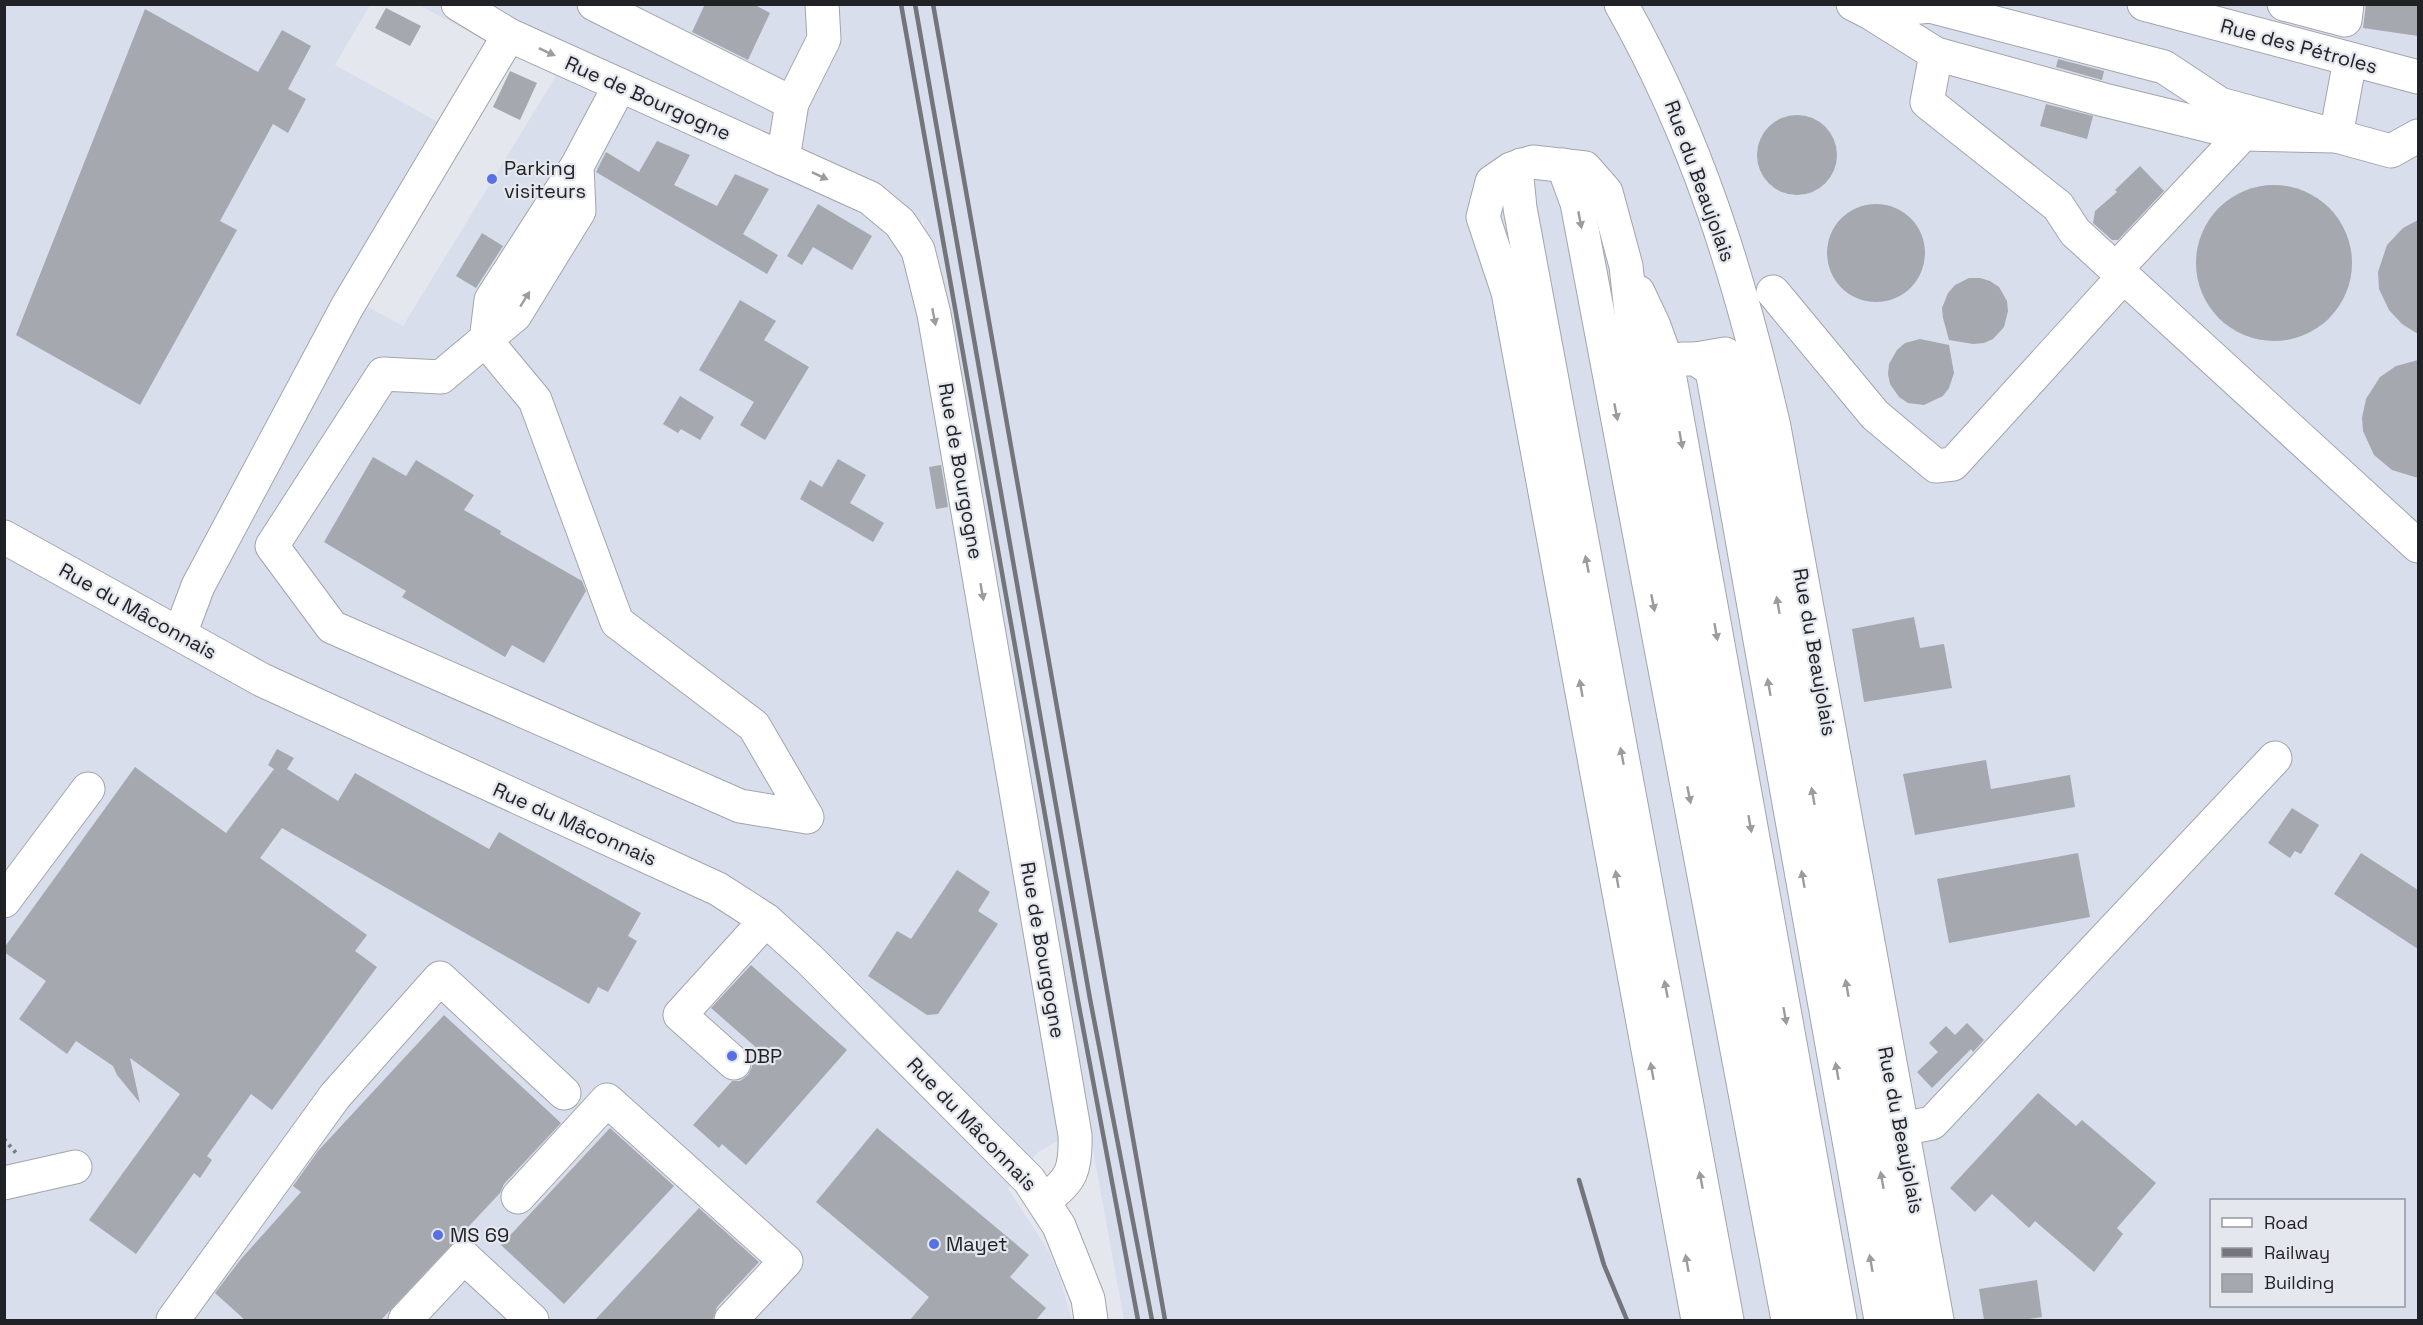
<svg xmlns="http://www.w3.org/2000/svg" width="2423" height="1325" font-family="'Space Grotesk',sans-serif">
<rect width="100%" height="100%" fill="#e4e7ee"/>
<path fill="#d9deed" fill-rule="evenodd" d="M5,5H370L335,65L458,133L359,302L403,326L556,76L517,58L419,5H2418V1320H1124L922,214L921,312L1066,1137L1038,1152L1008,1189L1048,1250L1060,1278L1072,1320H5ZM2212,1200H2404V1306H2212Z"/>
<g fill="#a5a8af">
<polygon points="705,4 753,4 770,13 748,60 692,32"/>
<polygon points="2418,4 2418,36 2363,28 2366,4"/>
<polygon points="386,8 421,26 410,46 375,28"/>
<polygon points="145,9 258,72 282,30 311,46 288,89 306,99 288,133 273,124 220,221 237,230 140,405 16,335"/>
<polygon points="2058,59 2104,71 2102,80 2056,67"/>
<polygon points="510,71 537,83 520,120 493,107"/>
<polygon points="2046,104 2093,116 2087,139 2040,126"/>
<circle cx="1797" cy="155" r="40"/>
<polygon points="657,141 690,155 674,185 717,206 735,174 769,189 743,234 778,255 767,274 596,172 606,152 639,172"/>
<polygon points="2140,166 2164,191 2118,240 2112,240 2093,223 2095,211 2117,192 2115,190"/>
<circle cx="2274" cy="263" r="78"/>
<polygon points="818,204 872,236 852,270 813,247 802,265 787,256"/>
<circle cx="1876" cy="253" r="49"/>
<polygon points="2418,220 2418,334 2402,324 2389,310 2379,289 2378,272 2387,245 2403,228"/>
<polygon points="482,233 503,246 476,288 456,276"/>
<polygon points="1969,278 1980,278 1990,281 1999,287 2007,301 2008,311 2004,327 1993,339 1984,343 1973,344 1949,340 1943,318 1942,308 1948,293 1955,285"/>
<polygon points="740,300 776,321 764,340 809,367 765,440 740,425 754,402 699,370"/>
<polygon points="1920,339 1949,345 1954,373 1949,388 1943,396 1924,405 1908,403 1899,397 1890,384 1888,374 1889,364 1897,350 1905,343"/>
<polygon points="2418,360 2418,478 2392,470 2374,455 2363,431 2362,418 2366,399 2380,377 2396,366"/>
<polygon points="680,396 714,417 700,440 681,429 678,433 663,424"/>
<polygon points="373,457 406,476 416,460 474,495 464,510 501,531 500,534 582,581 586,591 544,663 512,645 505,657 402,597 406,591 324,542"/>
<polygon points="838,459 866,475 850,503 884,523 873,542 800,499 810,480 822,487"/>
<polygon points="941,465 948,507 936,509 929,467"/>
<polygon points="1914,617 1920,648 1944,644 1952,688 1864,702 1852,629"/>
<polygon points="277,749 294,758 287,769 338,801 355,773 489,849 499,832 641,913 628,936 637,941 608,992 598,987 589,1004 282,828 260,858 367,935 355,951 377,967 272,1110 251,1094 207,1156 212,1160 200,1178 194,1173 136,1254 89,1220 180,1094 130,1058 140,1103 117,1075 113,1066 76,1041 67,1054 19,1019 46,981 4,952 4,948 135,767 226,833 274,769 268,765"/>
<polygon points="1986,760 1991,789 2070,775 2075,807 1915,835 1903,774"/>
<polygon points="2292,808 2319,825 2301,854 2295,851 2290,858 2268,843"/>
<polygon points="2078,853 2090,917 1949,943 1937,879"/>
<polygon points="2361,853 2418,890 2418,949 2334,894"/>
<polygon points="957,870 990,892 978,911 998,924 938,1014 927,1015 868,976 897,931 911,939"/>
<polygon points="751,965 847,1050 746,1165 722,1144 719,1148 693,1125 732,1081 740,1081 748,1075 752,1067 752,1058 759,1050 711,1008"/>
<polygon points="444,1015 561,1123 504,1184 500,1193 381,1320 245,1320 215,1293 241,1259 301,1192 293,1186 318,1151"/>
<polygon points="1967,1023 1984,1040 1973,1052 1971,1049 1932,1088 1917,1072 1938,1052 1929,1043 1946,1026 1955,1035"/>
<polygon points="2038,1093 2076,1126 2082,1120 2156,1183 2117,1228 2123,1234 2094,1272 2035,1221 2029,1228 1992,1194 1975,1212 1950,1188"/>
<polygon points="610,1128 674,1186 564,1304 501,1245"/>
<polygon points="877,1128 1029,1255 1010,1277 1046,1308 1036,1320 910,1320 929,1297 816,1202"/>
<polygon points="699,1208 759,1262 717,1307 713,1319 595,1320"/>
<polygon points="2037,1280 2042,1317 2022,1320 1984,1320 1979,1289"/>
</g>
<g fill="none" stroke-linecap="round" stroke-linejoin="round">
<g stroke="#a2a5ac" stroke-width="35">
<g id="minor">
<path d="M458,4L509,35L870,198L900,223L918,250L934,314L1075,1135C1076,1169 1072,1181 1044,1200"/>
<polyline points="594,4 792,103"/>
<path d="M1621,4C1697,138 1740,278 1774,427L1937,1320"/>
<polyline points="1853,4 1869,12 1930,6 2164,67 2220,104 2391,151 2418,136"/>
<polyline points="2284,4 2345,20 2347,4"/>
<polyline points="1869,12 1936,54 2104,100 2243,134 2336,136 2350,60"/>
<polyline points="1936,54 1927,102 2058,206 2075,232 2418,546"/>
<polyline points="783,159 792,103 824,39 822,4"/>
<polyline points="1521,165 1517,178 1520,208 1727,1320"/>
<polyline points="1563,165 1577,203 1788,1320"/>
<polyline points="577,166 579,211 515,315 441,377 383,374 272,546 332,627 740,806 807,817 754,726 617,622 535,400 486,341 491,300 577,166 620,85"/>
<polyline points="2116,269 2243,134"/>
<polyline points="1638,292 1654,326 1667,362 1840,1320"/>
<polyline points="1773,292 1875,415 1936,466 1953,464 2124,276"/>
<polyline points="1696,359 1725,354 1736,367 1907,1320"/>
<polyline points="1642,378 1634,340 1626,266 1606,192 1585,168 1533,162 1511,169 1492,182 1483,217 1508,292 1698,1320"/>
<polyline points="4,537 262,680 718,889 766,920 809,959 1029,1180 1059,1226 1088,1299 1091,1320"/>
<polyline points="180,634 198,586 347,307 509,35"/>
<polyline points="4,901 88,789"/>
<polyline points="734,1063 680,1015 766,920"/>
<polyline points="1901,1129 1932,1123 2275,758"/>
<polyline points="4,1183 75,1167"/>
<polyline points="518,1197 607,1100 786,1261 731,1320"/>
<polyline points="173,1320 335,1096 440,978 564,1093"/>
<polyline points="405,1320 464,1257 532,1320"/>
<polyline points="1814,1320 1642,378 1655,365 1682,359 1696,359 1712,370 1881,1320"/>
</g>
</g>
<g stroke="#a2a5ac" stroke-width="35">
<polyline id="major" points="2144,4 2418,77"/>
</g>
<polyline stroke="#797b80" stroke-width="4" stroke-dasharray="3 4.5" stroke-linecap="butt" points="4,1139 16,1153"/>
<use href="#minor" stroke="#fff" stroke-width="33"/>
<use href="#major" stroke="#fff" stroke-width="33"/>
<g stroke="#74757a" stroke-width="4.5">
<polyline points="901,4 1078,1001 1138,1320"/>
<polyline points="915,4 1090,999 1152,1320"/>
<polyline points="933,4 1165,1320"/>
<polyline points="1579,1180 1604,1265 1627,1320"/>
</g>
</g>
<defs><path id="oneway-solid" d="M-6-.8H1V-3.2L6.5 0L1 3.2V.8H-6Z" transform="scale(1.5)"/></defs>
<g fill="#9b9c9d">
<use href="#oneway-solid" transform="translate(547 52) rotate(25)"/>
<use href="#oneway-solid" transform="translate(820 176) rotate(25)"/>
<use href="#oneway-solid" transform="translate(1580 220) rotate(79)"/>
<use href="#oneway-solid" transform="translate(525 299) rotate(-58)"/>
<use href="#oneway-solid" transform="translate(934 317) rotate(79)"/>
<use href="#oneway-solid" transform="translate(1616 412) rotate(79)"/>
<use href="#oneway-solid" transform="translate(1681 440) rotate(80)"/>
<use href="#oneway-solid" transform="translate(1587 564) rotate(-101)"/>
<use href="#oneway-solid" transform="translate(982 592) rotate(80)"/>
<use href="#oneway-solid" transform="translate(1653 603) rotate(79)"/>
<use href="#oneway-solid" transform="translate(1778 605) rotate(-100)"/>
<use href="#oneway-solid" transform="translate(1716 632) rotate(80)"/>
<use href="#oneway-solid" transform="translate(1769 687) rotate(-100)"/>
<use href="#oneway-solid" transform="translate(1581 688) rotate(-100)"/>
<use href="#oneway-solid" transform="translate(1622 756) rotate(-101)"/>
<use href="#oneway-solid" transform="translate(1689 795) rotate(79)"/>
<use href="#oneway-solid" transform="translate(1813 796) rotate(-100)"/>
<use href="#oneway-solid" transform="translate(1750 824) rotate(80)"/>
<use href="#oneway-solid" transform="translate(1617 879) rotate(-100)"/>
<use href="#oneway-solid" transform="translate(1803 879) rotate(-100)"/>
<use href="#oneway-solid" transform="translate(1847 988) rotate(-100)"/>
<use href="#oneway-solid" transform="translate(1666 989) rotate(-101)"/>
<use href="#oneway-solid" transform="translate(1785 1016) rotate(80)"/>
<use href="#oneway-solid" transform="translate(1652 1071) rotate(-100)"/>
<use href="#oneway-solid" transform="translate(1837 1071) rotate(-100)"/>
<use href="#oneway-solid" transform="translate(1701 1180) rotate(-101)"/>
<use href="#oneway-solid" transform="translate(1882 1180) rotate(-100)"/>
<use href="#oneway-solid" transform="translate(1687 1263) rotate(-100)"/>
<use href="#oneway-solid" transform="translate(1871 1263) rotate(-100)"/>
</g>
<g fill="#5770e6" stroke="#e4e7ee" stroke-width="2">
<circle cx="492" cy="179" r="6"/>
<circle cx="732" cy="1056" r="6"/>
<circle cx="438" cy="1235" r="6"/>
<circle cx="934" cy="1244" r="6"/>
</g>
<g text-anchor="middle" stroke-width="4.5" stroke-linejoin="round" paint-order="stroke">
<g font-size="20" fill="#212225" stroke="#e4e7ee">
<text transform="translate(2299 46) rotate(15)" y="7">Rue des Pétroles</text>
<text transform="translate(648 98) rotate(24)" y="7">Rue de Bourgogne</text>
<text transform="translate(1700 181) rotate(70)" y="7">Rue du Beaujolais</text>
<text transform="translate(961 471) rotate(80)" y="7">Rue de Bourgogne</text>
<text transform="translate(138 611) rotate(29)" y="7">Rue du Mâconnais</text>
<text transform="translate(1815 652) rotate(80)" y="7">Rue du Beaujolais</text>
<text transform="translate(575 824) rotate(24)" y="7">Rue du Mâconnais</text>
<text transform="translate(1043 950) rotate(80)" y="7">Rue de Bourgogne</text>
<text transform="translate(972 1124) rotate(46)" y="7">Rue du Mâconnais</text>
<text transform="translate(1901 1130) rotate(79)" y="7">Rue du Beaujolais</text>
</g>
<g font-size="20" fill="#212225" stroke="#e4e7ee" text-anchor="start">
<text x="504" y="175">Parking<tspan x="504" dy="23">visiteurs</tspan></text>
<text x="744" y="1063">DBP</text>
<text x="450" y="1242">MS 69</text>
<text x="946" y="1251">Mayet</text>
</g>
</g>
<rect width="2423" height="1325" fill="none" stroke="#212225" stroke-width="12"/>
<rect x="2210" y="1199" width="195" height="108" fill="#e4e7ee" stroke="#96989e" stroke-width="1.5"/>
<rect x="2222" y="1218" width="30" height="9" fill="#ffffff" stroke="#96989e" stroke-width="1.5"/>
<text x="2264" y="1229" font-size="18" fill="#212225">Road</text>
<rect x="2222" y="1248" width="30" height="9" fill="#74757a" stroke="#96989e" stroke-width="1.5"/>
<text x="2264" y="1259" font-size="18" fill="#212225">Railway</text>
<rect x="2222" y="1274" width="30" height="18" fill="#a5a8af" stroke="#96989e" stroke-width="1.5"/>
<text x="2264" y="1289" font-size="18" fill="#212225">Building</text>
</svg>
